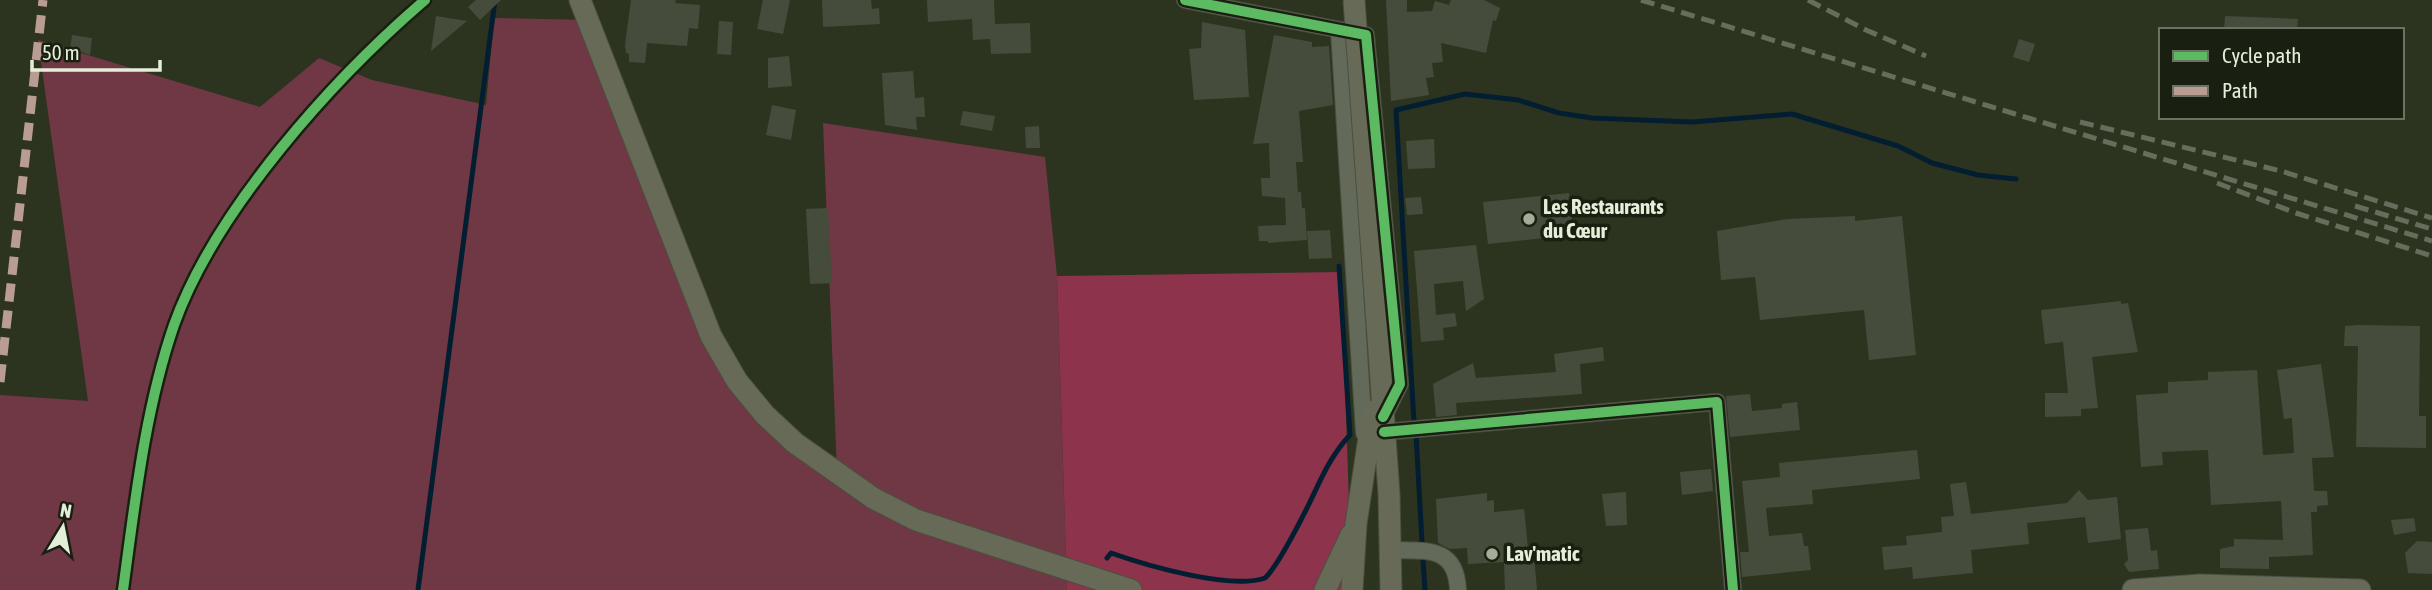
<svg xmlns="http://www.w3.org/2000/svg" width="2432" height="590" font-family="'Asap Condensed',sans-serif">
<rect width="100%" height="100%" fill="#2c341f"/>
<polygon fill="#703844" points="494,18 588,20 737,381 837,472 823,123 1045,157 1057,276 1067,590 0,590 0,395 88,401 38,40 260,107 319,58 372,80 486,105"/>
<polygon fill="#8d334b" points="1341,272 1352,590 1067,590 1057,276"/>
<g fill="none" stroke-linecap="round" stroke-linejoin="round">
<g stroke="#041e31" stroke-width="5">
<polyline points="1414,423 1396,110 1465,94 1518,100 1559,113 1592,118 1692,122 1792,114 1898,146 1932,163 1978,175 2016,179"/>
<polyline points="1416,434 1422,542"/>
<path d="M1107,558L1111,553C1148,566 1231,590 1265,578C1277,567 1301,520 1309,504C1321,479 1331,455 1350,435L1339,266"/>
<polyline points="1423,561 1425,590"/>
<polyline points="418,590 495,0"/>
</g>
</g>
<g fill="#464c3b">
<polygon points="476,0 501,0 480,20 468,7"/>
<polygon points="631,0 676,0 675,3 700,5 698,29 689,28 687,46 647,43 645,63 629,62 629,54 626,53 625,45"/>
<polygon points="763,0 790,0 783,34 757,29"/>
<polygon points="822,0 871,0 872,9 879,8 880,24 823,27"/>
<polygon points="927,0 994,0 995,24 1030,23 1031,53 991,54 990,39 973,40 972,19 928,22"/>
<polygon points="1386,0 1407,0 1407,12 1432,11 1435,1 1449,5 1451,0 1484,0 1500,8 1496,21 1493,20 1486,53 1441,43 1443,62 1432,63 1434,77 1426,78 1429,95 1391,101"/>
<polygon points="436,16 467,21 431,51"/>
<polygon points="2225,16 2298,19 2297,30 2224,30"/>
<polygon points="719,21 733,22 731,55 717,54"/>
<polygon points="1202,22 1245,30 1249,97 1194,100 1189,49 1201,48"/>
<polygon points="72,35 92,38 90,55 70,48"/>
<polygon points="1274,35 1312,42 1312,47 1329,46 1333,105 1299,111 1303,162 1296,162 1298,192 1301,192 1302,208 1305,208 1307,240 1268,243 1268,241 1259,241 1258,226 1286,225 1285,198 1262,196 1261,178 1270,178 1270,174 1269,143 1253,144"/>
<polygon points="2019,39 2035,44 2029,62 2013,57"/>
<polygon points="789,56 792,86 768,88 768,58"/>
<polygon points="913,71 915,98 924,97 925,117 916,117 917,130 885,125 882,73"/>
<polygon points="772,105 796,110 791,140 766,135"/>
<polygon points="963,111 995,116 992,131 960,125"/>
<polygon points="1039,126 1040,148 1026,148 1025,127"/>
<polygon points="1434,139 1435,168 1408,169 1406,141"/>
<polygon points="1569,193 1574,235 1488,244 1483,202"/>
<polygon points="1421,197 1423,214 1407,215 1405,198"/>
<polygon points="828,208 832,283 810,284 806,209"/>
<polygon points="1855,216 1855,221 1902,216 1916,355 1869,360 1864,310 1760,320 1755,277 1721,280 1717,231 1787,219"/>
<polygon points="1330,230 1332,258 1309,259 1307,231"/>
<polygon points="1476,245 1484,299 1466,311 1463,281 1434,284 1436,315 1455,313 1457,326 1443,328 1444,340 1421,342 1414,251"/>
<polygon points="2121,301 2121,304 2128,303 2138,352 2092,357 2098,408 2081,409 2081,416 2045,417 2045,393 2068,393 2063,342 2045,344 2041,310"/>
<polygon points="2358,325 2420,326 2419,416 2426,416 2426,448 2356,447 2358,346 2344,346 2345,326"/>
<polygon points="1603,347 1604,361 1580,364 1582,394 1456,403 1457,415 1436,417 1433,384 1473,363 1476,378 1556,372 1554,354"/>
<polygon points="2321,364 2334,457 2312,458 2314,491 2327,491 2328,505 2317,506 2317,512 2311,512 2313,555 2269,557 2269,569 2220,568 2220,549 2234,546 2234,539 2283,540 2281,501 2211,505 2208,450 2162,452 2163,465 2141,467 2136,395 2168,393 2168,382 2208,380 2208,372 2257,370 2263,455 2294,453 2292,418 2284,419 2277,370"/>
<polygon points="1750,394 1752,411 1782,408 1782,404 1797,402 1800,430 1730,437 1726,396"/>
<polygon points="1917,450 1920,479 1812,490 1813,504 1766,508 1769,536 1802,533 1804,546 1808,546 1811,570 1742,577 1740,552 1749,552 1742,481 1780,477 1779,463"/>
<polygon points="1711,469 1713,491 1682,495 1680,472"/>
<polygon points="1966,482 1971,514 2067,503 2079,490 2088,500 2117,497 2121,539 2088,543 2085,517 2027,523 2029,544 1971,550 1973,573 1913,579 1912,567 1884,570 1882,547 1907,545 1906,536 1942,532 1941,517 1954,516 1950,484"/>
<polygon points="1626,492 1627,525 1606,526 1602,494"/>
<polygon points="1487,493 1487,501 1494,500 1494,512 1524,509 1529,558 1534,557 1537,590 1505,590 1504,562 1468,564 1467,548 1450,549 1438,543 1436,499"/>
<polygon points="2414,518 2416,531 2394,535 2391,520"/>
<polygon points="2148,528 2151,551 2157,550 2159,569 2129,572 2124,564 2128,560 2125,530"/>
<polygon points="2417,541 2432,542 2432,574 2408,573 2405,553"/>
</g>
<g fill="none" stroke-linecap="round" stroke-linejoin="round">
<g stroke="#4a503f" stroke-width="18">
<g id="minor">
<polyline points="1185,0 1366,35 1400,384 1384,416"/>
<polyline points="1339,31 1364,433"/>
<polyline points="1384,432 1717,402 1733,590"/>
<path d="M1390,550C1425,551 1456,545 1458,590"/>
</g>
</g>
<g stroke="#4a503f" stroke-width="23">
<g id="major">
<polyline points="580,0 711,336 737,381 765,415 795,443 873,498 916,520 1131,590"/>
<polyline points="1377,323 1389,494 1391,590"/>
<polyline points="1325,590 1351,535"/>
<polyline points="1352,590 1356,524 1373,411"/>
<polyline points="2133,590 2200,585 2360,590"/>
</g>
</g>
<use href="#minor" stroke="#636a5a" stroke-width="16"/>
<use href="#major" stroke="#686a58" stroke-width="21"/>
<g stroke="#676d5d" stroke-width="5" stroke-dasharray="14 7" stroke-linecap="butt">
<polyline points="1641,0 2432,241"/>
<polyline points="1808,0 1866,30 1926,56"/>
<polyline points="2080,122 2281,171 2432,218"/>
<polyline points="2217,183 2296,213 2432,256"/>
<polyline points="2355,206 2432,229"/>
</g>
<g stroke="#4a503f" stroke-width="23" stroke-linecap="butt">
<polyline id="major-bridge" points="1354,0 1377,323"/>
</g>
<use href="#major-bridge" stroke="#686a58" stroke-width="21"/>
<polyline stroke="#b99d93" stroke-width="9" stroke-dasharray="18 9" stroke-linecap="butt" points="0,382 43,0"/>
<g stroke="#1a2011" stroke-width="15">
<g id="cycleway">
<polyline points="1185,0 1366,35 1400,384 1383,417"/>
<polyline points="1384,432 1717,402 1733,590"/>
<path d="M123,590C135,502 145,409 174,325C215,210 333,79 425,0"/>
</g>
</g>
<use href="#cycleway" stroke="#5cba63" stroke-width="10"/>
</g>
<g fill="#a4ad98" stroke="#1a2011" stroke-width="2.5">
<circle cx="1529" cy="219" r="7"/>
<circle cx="1492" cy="554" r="7"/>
</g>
<g text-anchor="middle" stroke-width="7" stroke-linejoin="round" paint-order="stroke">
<g font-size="21" font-weight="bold" fill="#e5eed9" stroke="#1a2011" text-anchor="start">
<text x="1543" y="214">Les Restaurants<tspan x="1543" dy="24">du Cœur</tspan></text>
<text x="1506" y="561">Lav'matic</text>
</g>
</g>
<rect x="2159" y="28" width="245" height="91" fill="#1a2011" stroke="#6b7261" stroke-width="2"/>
<rect x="2173" y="51" width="35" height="10" fill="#5cba63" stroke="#6b7261" stroke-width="2"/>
<text x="2222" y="63" font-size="21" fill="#e5eed9">Cycle path</text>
<rect x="2173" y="86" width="35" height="10" fill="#b99d93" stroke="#6b7261" stroke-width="2"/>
<text x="2222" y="98" font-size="21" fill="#e5eed9">Path</text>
<g transform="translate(63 527) rotate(10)" stroke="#1a2011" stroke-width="5" paint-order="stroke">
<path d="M0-5L12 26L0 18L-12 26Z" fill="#e5eed9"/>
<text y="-10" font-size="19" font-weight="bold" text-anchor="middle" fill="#e5eed9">N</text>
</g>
<path d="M32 60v10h128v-10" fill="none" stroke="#e5eed9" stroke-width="3.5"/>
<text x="42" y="60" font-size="21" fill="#e5eed9" stroke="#1a2011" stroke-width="5" paint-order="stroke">50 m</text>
</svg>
